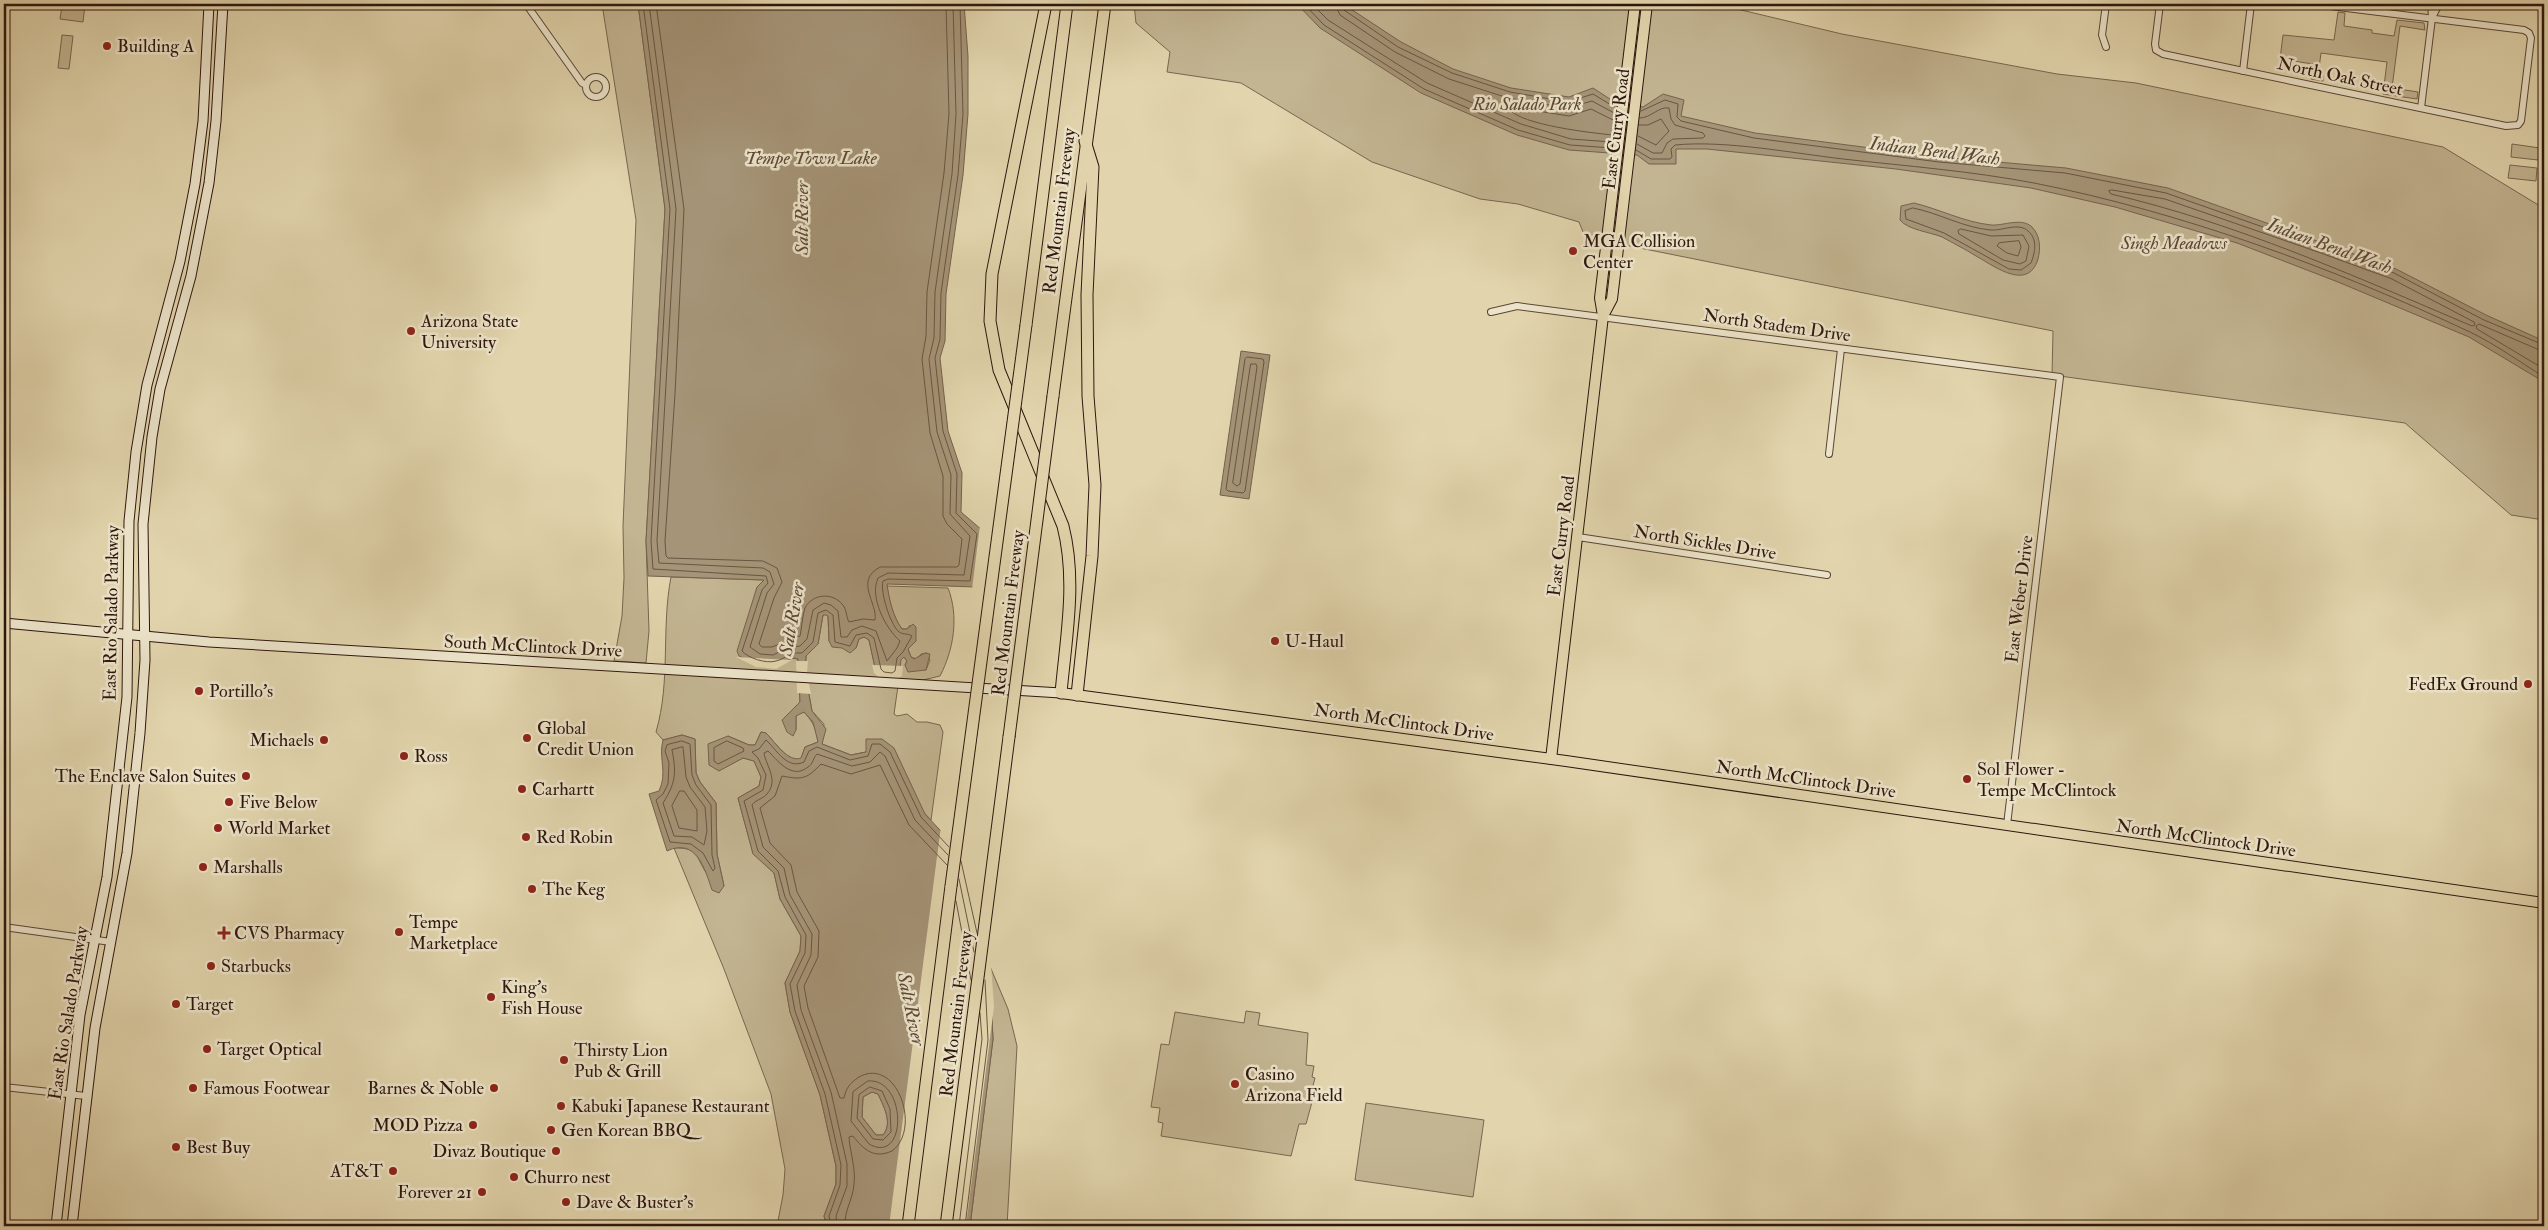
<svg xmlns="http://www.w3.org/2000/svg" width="2548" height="1230" font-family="'IM FELL Double Pica',serif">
<rect width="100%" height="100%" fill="#e2d5ad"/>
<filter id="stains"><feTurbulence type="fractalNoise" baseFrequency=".004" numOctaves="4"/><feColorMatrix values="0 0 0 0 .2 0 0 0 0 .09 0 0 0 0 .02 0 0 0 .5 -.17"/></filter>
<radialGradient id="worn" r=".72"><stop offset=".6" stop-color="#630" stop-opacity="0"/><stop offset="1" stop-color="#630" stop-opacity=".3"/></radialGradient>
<g fill="#c3b592" stroke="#786650">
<polygon points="85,4 83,22 60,19 62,6"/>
<polygon points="602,4 638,4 665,209 646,541 649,631 646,663 614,661 622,616 624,578 623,526 636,220"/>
<polygon points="1134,4 1716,4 1842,34 2057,74 2136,83 2443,147 2540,206 2544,201 2544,520 2511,515 2405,423 2052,375 2053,331 1585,237 1579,222 1518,204 1480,199 1372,162 1241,83 1167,72 1170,52 1136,23"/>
<polygon points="2338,12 2345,13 2344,26 2372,30 2372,33 2394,36 2397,20 2424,23 2425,30 2400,26 2392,88 2418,92 2417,99 2383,94 2387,62 2321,53 2318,76 2323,76 2323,81 2311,79 2313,64 2280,59 2283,35 2334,40"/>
<polygon points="62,35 73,36 69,69 58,68"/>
<polygon points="2512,144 2540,148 2538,160 2511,157"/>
<polygon points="2510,165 2537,168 2536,181 2508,178"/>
<path d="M671,577L765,580L777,667L790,658L798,659L800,702L782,720L796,730V715L804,712C813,722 816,728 818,742L805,747L801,759C788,763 775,742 766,733L761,732L755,745H749L728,736L719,770L743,758L754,761L761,777L759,786L738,798L753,853L774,873L780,899L801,936L800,951L785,983L790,1012L820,1095L836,1166V1184L824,1216L827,1226H777L783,1195L785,1169L771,1094L724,969L674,848C699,848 694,853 705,871C709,877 718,882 724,886L717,854L716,803L700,782L696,773L695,739L682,735L663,740L656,732C671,680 661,629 671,577Z"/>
<path d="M887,586L948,588C959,616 954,649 940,676L898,686L894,714L897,716L907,714L917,722H927L940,725L943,732L931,820L866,752L851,755L822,744L824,724L812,711L805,673L806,656L818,644L823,615L826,614L828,616L829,641L856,648L859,639L864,637L869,640L876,672L904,657L907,661L905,665L926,670L930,660L927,653L921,654L917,659L911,657L908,649L910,625L907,629H902C893,617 889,600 887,586Z"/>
<polygon points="989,964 1008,1009 1017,1046 1007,1226 970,1226 993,1039"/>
<polygon points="1246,1011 1260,1013 1258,1025 1308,1033 1306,1065 1314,1066 1312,1077 1315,1078 1309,1101 1312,1102 1306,1124 1299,1124 1291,1156 1161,1136 1163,1123 1158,1122 1160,1108 1151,1107 1161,1044 1169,1045 1175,1012 1244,1023"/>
<path d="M872,1092L878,1094C884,1107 893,1123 883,1135H876L862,1117L863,1097Z"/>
<polygon points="1366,1103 1484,1120 1473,1197 1355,1180"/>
</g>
<g fill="#a59477" stroke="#75624d" fill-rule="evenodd">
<path d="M638,4H964L968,56V114L963,175L946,294L945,341L940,358L948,431L962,473L961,512L982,530L975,587L887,584C889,599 893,617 902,629H907L913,624L916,627V641L908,649L911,657L914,659L925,653L930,654L926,670L908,672L905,665L907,661L904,657L901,660L899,675L876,672L869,640L864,637L859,639L856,648L850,653L842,648L832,647L829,641L828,616L826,615H823L818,644L806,656L805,673L812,711L826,729L822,744L851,755L866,752V739H882L894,748L925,814L966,858L989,964L993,1039L970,1226H827L824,1216L836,1184V1166L820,1095L790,1012L785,983L800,951L801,936L780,899L774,873L753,854L738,798L759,786L761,777L754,761L743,758L719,771L709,765L708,744L728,736L749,745H755L761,732L766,733C775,742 788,763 801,758L805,747L818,742L813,722L804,712L796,716V730L793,736L787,732L782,720L800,702L798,659C789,655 785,665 777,667C764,670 749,661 739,656L737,651L757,587L764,580L648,576L646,541L665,209ZM872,1092L878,1094C884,1107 893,1123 883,1135H876L862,1117L863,1097Z"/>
<polygon points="1297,4 1343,4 1401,42 1453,69 1511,88 1569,97 1593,88 1616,103 1643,107 1663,94 1684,100 1681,116 1755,133 1940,157 2066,168 2168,188 2396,269 2486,315 2544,341 2544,382 2469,337 2338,282 2237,243 2115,207 2031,188 1896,169 1707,149 1676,149 1676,164 1649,164 1637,155 1569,150 1517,135 1421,93 1320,28"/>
<path d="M1914,203C1939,209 1964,222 1991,225C2004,226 2021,217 2032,227C2040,235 2041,248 2038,259C2028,292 1994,266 1976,256C1965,249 1953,243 1942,237C1930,232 1908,230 1900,220L1901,206Z"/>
<polygon points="1241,351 1270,355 1249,499 1220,495"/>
<path d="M682,735L695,739L696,773L700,782L716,803L717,854L724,886L719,893L712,890C705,869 696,837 667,851L649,794L659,791C668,772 658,758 663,740Z"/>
</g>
<g fill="#e2d5ad">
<polygon points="980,525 985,530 978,587 972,589"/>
<polygon points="736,657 792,660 776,669 756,667"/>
<polygon points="796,661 808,661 807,673 811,694 797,693"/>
<polygon points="872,665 903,666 902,676 893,680 881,679 874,673"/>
<polygon points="941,826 968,858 991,964 994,1007 966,1226 889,1226"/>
</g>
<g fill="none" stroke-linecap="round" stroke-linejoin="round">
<g stroke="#6a5542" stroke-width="1">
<path d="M643,4L670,209L651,541L653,569L766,576L768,583L762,590L742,651C748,658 766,664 776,661C788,658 787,652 802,653L813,642L818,613L826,610L833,615L835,642L850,646L856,635L867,633L874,638L881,669L884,672L892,673L895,671L897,658L903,652L912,636C907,633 902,635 898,631C890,623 880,592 883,581L888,579L970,581L977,534L956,513L957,474L943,431L935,358L940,339L941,293L958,175L963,114L960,4"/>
<path d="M649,4L676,209L657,541L659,563L763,568L770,572L774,584L767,593L750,647L760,654L773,655L787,648L800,646L807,639L813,610L824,603L831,605L838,611L841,637H847L852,630L862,626L876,631L887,661L897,648L900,641C886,629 869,597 878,578L888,573L964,575L970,536L950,514L951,475L937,432L929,359L934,338L935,292L952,174L956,114L953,4"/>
<path d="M656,4L684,209L675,394L665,541L666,556L668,558L763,561L777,568L782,582L774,598L759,644L762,647H772L800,636C802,627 802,617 805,608C812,594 832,592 842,604C847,609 846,617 849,622L863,619L875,620C878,603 854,581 880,567H957L959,565L962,539L947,524L943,516V476L930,433L922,359L926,336L927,292L944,173L949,114L946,4"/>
<polyline points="1304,4 1324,25 1424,89 1518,130 1570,145 1612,148"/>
<polyline points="1312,4 1328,20 1427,83 1521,124 1571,139 1612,142"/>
<polyline points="1335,4 1340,15 1395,52 1449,79 1508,98 1567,108 1592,101 1616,114"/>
<polyline points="1341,4 1344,10 1398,47 1452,73 1510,92 1568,102 1593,94 1616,108"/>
<polyline points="1641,111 1665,100 1678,104 1677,117 1681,121 1754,138 1939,162 2065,173 2166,193 2394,273 2484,320 2544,345"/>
<path d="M1613,135C1592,133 1521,125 1509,109L1512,107L1569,116L1591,109L1615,121"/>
<polyline points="1638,136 1656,145 1669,131 1661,119 1648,125 1639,125"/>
<path d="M1637,144L1653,153H1662L1667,143L1673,139L1703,138L1705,136L1703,133L1675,125L1671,119L1669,108C1659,106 1651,118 1640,118"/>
<path d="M1636,150L1651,159H1670L1672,157L1671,149L1675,145C1725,140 1792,153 1843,159C1906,166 1971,171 2034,183C2181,212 2334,268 2470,332C2495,344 2520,362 2544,377"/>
<path d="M2112,190L2165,199L2318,252L2392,279L2474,322L2475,325L2472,326C2354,276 2236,223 2111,194L2109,191Z"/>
<path d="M1913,208C1939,213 1964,228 1991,230C2002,231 2019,222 2028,231C2038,239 2035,253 2031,263L2021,270L2009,269L1944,233L1906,219L1905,211Z"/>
<polygon points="1961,229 1991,236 2023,235 2029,246 2026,261 2020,264 2003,260 1959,234 1958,231"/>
<polygon points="2019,241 2021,247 2018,256 2007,253 1997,246 1999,243"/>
<polyline points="2544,352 2479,324 2476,326 2477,329 2544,369"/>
<polygon points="1247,357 1263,359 1264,362 1245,491 1243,493 1228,491 1226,489 1245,359"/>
<polygon points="1251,364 1256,364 1257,367 1240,484 1237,486 1233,483"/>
<polygon points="682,741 690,744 692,775 696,785 711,805 712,855 715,868 713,871 703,853 691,844 670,842 656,800 663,794 668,784 669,763 665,751 667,745"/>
<polygon points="727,741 743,748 744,751 718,764 714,761 714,748"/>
<path d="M683,747L686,777L690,787L705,807L707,831L704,845L692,837L674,836L663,803C675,784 677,774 672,750Z"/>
<polygon points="680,791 684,791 697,810 697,831 679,828 672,806"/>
<polyline points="961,861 977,933"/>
<polyline points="959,879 974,952"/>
<polyline points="956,901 971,980"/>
<path d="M868,1081C907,1077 908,1166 869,1144L851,1121L853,1092Z"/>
<polygon points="870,1087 882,1091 890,1109 891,1132 883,1140 873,1139 857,1118 859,1095"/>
<path d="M831,1226L829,1216L840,1185L841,1165L825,1094L795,1011L790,984L805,953L806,935L785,897L778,871L758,851L744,801L763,790L766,775L758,758L752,752L759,749L766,740C777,750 787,770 804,762L809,751L817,747L850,760L868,756L872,744H880L890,752L921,817L949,847"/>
<path d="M837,1226L836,1216L847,1186V1164L831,1092L801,1010L797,985L811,955L812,934L790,895L784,868L763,847L752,805C755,800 763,799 767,794C779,780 766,766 764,753L768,751C778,761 792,780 808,767C813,764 813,758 817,754L852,766L870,762L880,752L885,756L915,820L948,855"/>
<path d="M845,1226C844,1210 853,1200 854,1184C856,1168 850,1153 849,1137L853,1136C864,1150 874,1159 892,1151C922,1129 897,1056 859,1077C850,1083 846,1088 844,1098H840L808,1008L804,986L818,957L819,931L797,892L791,865L770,843L760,808L775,796L782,776C802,780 807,779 821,764L851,774L880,765L909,825L947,865"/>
<polyline points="959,1226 982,1039 980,1013"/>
<polyline points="965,1226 988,1040 985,980"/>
</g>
<g stroke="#5b4635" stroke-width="8">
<g id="street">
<polyline points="526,4 582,83 586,85"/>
<polyline points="2106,4 2102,35 2106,47"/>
<polyline points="2160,4 2155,44 2156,50 2163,54 2506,126 2518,125 2521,121 2531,38 2529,33 2524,30 2314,4"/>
<polyline points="2432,18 2439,4"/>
<polyline points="2243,71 2251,4"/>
<circle cx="596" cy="87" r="10"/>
<polyline points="2421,108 2432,18 2431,4"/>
<polyline points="1491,312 1517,306 2060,377 2007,825"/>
<polyline points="1829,454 1841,349"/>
<polyline points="1578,537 1827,575"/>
<polyline points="4,927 111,942"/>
<polyline points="4,1087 86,1096"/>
</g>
</g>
<g stroke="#2e160d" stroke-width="11">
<g id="secondary">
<polyline points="4,623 209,642 1061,693"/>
<polyline points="56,1226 80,1015 107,877 127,697 129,521 136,452 147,385 180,261 195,184 203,121 209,4"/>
<polyline points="72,1226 95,1028 127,853 140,733 145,660 143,524 152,437 160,389 191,276 209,183 216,121 223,4"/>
</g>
</g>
<g stroke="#2e160d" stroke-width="12">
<g id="primary">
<polyline points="1603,316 1612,299 1647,4"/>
<polyline points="1061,693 1566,761 2544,903"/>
<polyline points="1551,759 1603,316 1600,298 1635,4"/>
</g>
</g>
<g stroke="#2e160d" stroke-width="13">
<g id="highway">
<path d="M1046,4L992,274L990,321L999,370L1063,526C1077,581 1066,637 1061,693"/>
<polyline points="1026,325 1067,4"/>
<polyline points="1053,396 1105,4"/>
<polyline points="1077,695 1092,556 1095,485 1088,396 1087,295 1093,167 1085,141"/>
<polyline points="908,1226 951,886"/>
<polyline points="946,1226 1009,737"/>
</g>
</g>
<use href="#street" stroke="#ece4ca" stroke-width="6"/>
<use href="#secondary" stroke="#ece4ca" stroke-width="9"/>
<use href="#primary" stroke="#e2d5ad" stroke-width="10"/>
<use href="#highway" stroke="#e2d5ad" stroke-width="11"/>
<g stroke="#2e160d" stroke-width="13" stroke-linecap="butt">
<g id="highway-bridge">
<polyline points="1009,737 1053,396"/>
<polyline points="951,886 1026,325"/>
</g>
</g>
<use href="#highway-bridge" stroke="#e2d5ad" stroke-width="11"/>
</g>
<g fill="#8f2418" stroke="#ece4ca" stroke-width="2">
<circle cx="107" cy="46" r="5"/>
<circle cx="1573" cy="251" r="5"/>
<circle cx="411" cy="331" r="5"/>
<circle cx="1275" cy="641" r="5"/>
<circle cx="2528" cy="684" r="5"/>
<circle cx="199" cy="691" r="5"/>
<circle cx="527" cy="738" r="5"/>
<circle cx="324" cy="740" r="5"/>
<circle cx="404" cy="756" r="5"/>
<circle cx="246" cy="776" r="5"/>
<circle cx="1967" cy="779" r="5"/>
<circle cx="522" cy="789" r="5"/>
<circle cx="229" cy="802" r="5"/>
<circle cx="218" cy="828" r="5"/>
<circle cx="526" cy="837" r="5"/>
<circle cx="203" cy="867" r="5"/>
<circle cx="532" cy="889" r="5"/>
<circle cx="399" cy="932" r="5"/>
<path d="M221.5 925.5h5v5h5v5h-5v5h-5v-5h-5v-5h5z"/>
<circle cx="211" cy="966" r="5"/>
<circle cx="491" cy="997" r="5"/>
<circle cx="176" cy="1004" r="5"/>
<circle cx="207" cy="1049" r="5"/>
<circle cx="564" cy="1060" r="5"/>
<circle cx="1235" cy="1084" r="5"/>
<circle cx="193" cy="1088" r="5"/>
<circle cx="494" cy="1088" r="5"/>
<circle cx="561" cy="1106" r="5"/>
<circle cx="473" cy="1125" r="5"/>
<circle cx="551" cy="1130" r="5"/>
<circle cx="176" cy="1147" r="5"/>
<circle cx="556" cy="1151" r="5"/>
<circle cx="393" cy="1171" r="5"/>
<circle cx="514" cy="1177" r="5"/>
<circle cx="482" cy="1192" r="5"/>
<circle cx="566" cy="1202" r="5"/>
</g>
<g text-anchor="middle" stroke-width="5" stroke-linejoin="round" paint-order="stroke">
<g font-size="18" fill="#2e160d" stroke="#ece4ca" text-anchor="start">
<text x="117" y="52">Building A</text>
<text x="1583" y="247">MGA Collision<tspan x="1583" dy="21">Center</tspan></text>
<text x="421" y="327">Arizona State<tspan x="421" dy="21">University</tspan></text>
<text x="1285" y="647">U-Haul</text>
<text x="2518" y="690" text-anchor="end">FedEx Ground</text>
<text x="209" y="697">Portillo's</text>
<text x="537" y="734">Global<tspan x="537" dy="21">Credit Union</tspan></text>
<text x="314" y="746" text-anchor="end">Michaels</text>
<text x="414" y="762">Ross</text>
<text x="1977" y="775">Sol Flower -<tspan x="1977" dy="21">Tempe McClintock</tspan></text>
<text x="236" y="782" text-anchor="end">The Enclave Salon Suites</text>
<text x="532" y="795">Carhartt</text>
<text x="239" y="808">Five Below</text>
<text x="228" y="834">World Market</text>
<text x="536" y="843">Red Robin</text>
<text x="213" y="873">Marshalls</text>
<text x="542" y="895">The Keg</text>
<text x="409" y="928">Tempe<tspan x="409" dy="21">Marketplace</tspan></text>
<text x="234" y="939">CVS Pharmacy</text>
<text x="221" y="972">Starbucks</text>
<text x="501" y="993">King's<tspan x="501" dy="21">Fish House</tspan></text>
<text x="186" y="1010">Target</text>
<text x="217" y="1055">Target Optical</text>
<text x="574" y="1056">Thirsty Lion<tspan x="574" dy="21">Pub &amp; Grill</tspan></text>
<text x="1245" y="1080">Casino<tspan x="1245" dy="21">Arizona Field</tspan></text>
<text x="203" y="1094">Famous Footwear</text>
<text x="484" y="1094" text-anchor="end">Barnes &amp; Noble</text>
<text x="571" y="1112">Kabuki Japanese Restaurant</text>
<text x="463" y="1131" text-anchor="end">MOD Pizza</text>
<text x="561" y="1136">Gen Korean BBQ</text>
<text x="186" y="1153">Best Buy</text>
<text x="546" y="1157" text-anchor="end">Divaz Boutique</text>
<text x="383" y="1177" text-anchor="end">AT&amp;T</text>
<text x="524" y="1183">Churro nest</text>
<text x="472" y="1198" text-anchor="end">Forever 21</text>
<text x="576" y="1208">Dave &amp; Buster's</text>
</g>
<g font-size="18" fill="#2e160d" stroke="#ece4ca">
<text transform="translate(2340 76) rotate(12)" y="6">North Oak Street</text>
<text transform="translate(1616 129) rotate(-83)" y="6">East Curry Road</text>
<text transform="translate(1059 211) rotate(-83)" y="6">Red Mountain Freeway</text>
<text transform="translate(1777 325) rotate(8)" y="6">North Stadem Drive</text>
<text transform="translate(1561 536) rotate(-83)" y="6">East Curry Road</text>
<text transform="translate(1705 542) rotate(9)" y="6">North Sickles Drive</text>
<text transform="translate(2019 599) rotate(-83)" y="6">East Weber Drive</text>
<text transform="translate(111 613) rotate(-89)" y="6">East Rio Salado Parkway</text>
<text transform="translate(1008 613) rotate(-83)" y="6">Red Mountain Freeway</text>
<text transform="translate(533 646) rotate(3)" y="6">South McClintock Drive</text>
<text transform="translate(1404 722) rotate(8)" y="6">North McClintock Drive</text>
<text transform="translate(1806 779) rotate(8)" y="6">North McClintock Drive</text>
<text transform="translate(2206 838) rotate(8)" y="6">North McClintock Drive</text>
<text transform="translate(68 1013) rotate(-81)" y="6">East Rio Salado Parkway</text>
<text transform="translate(956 1014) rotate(-83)" y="6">Red Mountain Freeway</text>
</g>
<g font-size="18" font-style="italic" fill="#5b4635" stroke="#ece4ca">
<text x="1527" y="110">Rio Salado Park</text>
<text x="2174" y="249">Singh Meadows</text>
</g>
<g font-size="19" font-style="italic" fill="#5e4837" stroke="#ece4ca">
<text transform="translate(1935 150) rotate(7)" y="7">Indian Bend Wash</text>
<text x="811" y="164">Tempe Town Lake</text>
<text transform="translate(801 218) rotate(-90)" y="7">Salt River</text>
<text transform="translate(2330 245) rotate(20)" y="7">Indian Bend Wash</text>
<text transform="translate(791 619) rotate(-80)" y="7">Salt River</text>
<text transform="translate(912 1009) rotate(78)" y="7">Salt River</text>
</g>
</g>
<rect width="2548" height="1230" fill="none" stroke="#e2d5ad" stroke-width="20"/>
<rect x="5" y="5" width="2538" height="1220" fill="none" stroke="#2e160d" stroke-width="2.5"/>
<rect x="10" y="10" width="2528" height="1210" fill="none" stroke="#2e160d"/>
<rect width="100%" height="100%" filter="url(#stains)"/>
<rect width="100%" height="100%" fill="url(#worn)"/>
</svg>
